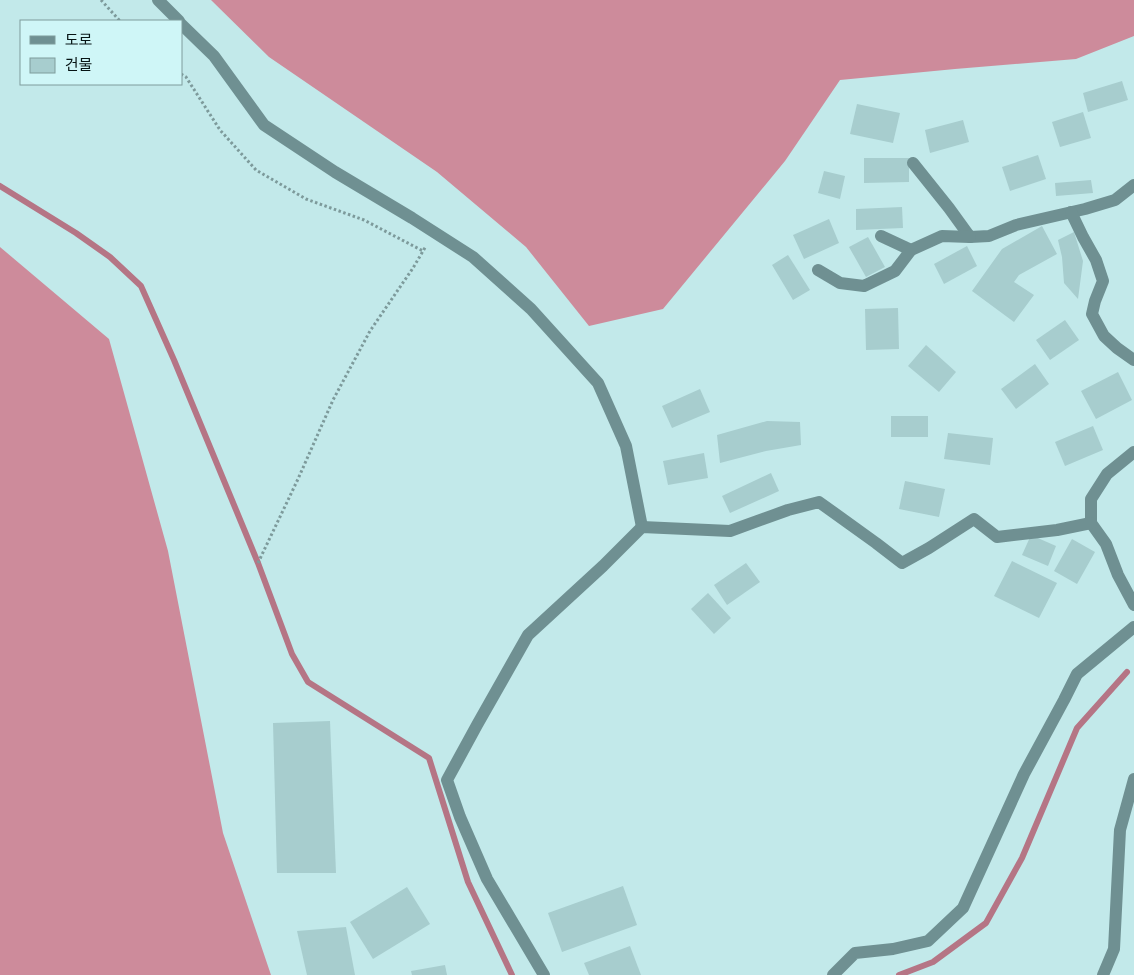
<svg xmlns="http://www.w3.org/2000/svg" width="1134" height="975" font-family="Roboto,'Noto Sans KR',sans-serif">
<rect width="100%" height="100%" fill="#c2e9ea"/>
<g fill="#cd8b9b">
<polygon points="211,0 1134,0 1134,36 1076,59 955,69 840,80 785,161 663,309 589,326 526,247 437,172 269,57"/>
<polygon points="0,247 109,339 168,551 223,833 271,975 0,975"/>
</g>
<g fill="none" stroke-linecap="round" stroke-linejoin="round">
<g stroke="#b57585" stroke-width="6">
<polyline points="0,186 76,233 110,257 141,286 174,360 258,563 292,654 308,682 429,758 468,882 512,975"/>
<polyline points="899,975 933,962 986,923 1022,858 1077,728 1127,672"/>
</g>
</g>
<g fill="#a7cdce">
<polygon points="1122,81 1128,100 1088,112 1083,93"/>
<polygon points="857,104 900,113 893,143 850,134"/>
<polygon points="1083,112 1091,138 1060,147 1052,122"/>
<polygon points="963,120 969,142 930,153 925,130"/>
<polygon points="1038,155 1046,179 1010,191 1002,167"/>
<polygon points="864,158 909,158 909,182 864,183"/>
<polygon points="824,171 845,176 840,199 818,193"/>
<polygon points="1091,180 1093,193 1056,196 1055,183"/>
<polygon points="902,207 903,228 856,230 856,209"/>
<polygon points="829,219 839,243 804,259 793,235"/>
<polygon points="1042,226 1057,254 1019,275 1014,282 1034,295 1014,322 972,291 1002,249"/>
<polygon points="1074,232 1083,261 1078,299 1064,283 1062,257 1058,240"/>
<polygon points="868,237 885,267 866,277 849,247"/>
<polygon points="967,246 977,266 944,284 934,264"/>
<polygon points="788,255 810,290 793,300 772,265"/>
<polygon points="898,308 899,349 866,350 865,309"/>
<polygon points="1065,320 1079,340 1050,360 1036,340"/>
<polygon points="926,345 956,372 939,392 908,366"/>
<polygon points="1035,364 1049,384 1016,409 1001,389"/>
<polygon points="1118,372 1132,400 1096,419 1081,391"/>
<polygon points="700,389 710,412 672,428 662,406"/>
<rect x="891" y="416" width="37" height="21"/>
<polygon points="767,421 800,422 801,445 766,451 720,463 717,435"/>
<polygon points="1093,426 1103,450 1065,466 1055,442"/>
<polygon points="948,433 993,438 990,465 944,459"/>
<polygon points="704,453 708,478 668,485 663,461"/>
<polygon points="771,473 779,491 730,513 722,496"/>
<polygon points="905,481 945,489 939,517 899,509"/>
<polygon points="1031,535 1056,546 1048,566 1022,555"/>
<polygon points="1072,539 1095,552 1077,584 1054,571"/>
<polygon points="1012,561 1057,583 1039,618 994,596"/>
<polygon points="746,563 760,582 727,605 714,585"/>
<polygon points="708,593 731,618 714,634 691,609"/>
<polygon points="330,721 336,873 277,873 273,723"/>
<polygon points="623,886 637,925 562,952 548,913"/>
<polygon points="407,887 430,924 373,959 350,922"/>
<polygon points="346,927 355,975 307,975 297,931"/>
<polygon points="630,946 641,975 589,975 584,963"/>
<polygon points="445,965 447,975 412,975 411,971"/>
</g>
<g fill="none" stroke-linecap="round" stroke-linejoin="round">
<g stroke="#7d9a9b" stroke-width="3" stroke-dasharray="2.5 2.5" stroke-linecap="butt">
<polyline points="101,0 120,21"/>
<polyline points="181,74 186,77 220,130 256,170 306,199 364,220 423,251"/>
<polyline points="258,563 298,479 333,400 370,331 413,268 426,246"/>
</g>
<g stroke="#6f9092" stroke-width="12">
<polyline points="158,0 179,21"/>
<polyline points="181,24 214,56 264,125 335,172 412,218 473,257 531,309 598,383 626,446 642,527"/>
<polyline points="913,163 949,208 970,237 989,236 1016,225 1085,209 1115,200 1134,185"/>
<polyline points="1071,212 1083,237 1096,260 1103,281 1095,301 1092,314 1104,336 1117,348 1134,360"/>
<polyline points="881,236 911,250"/>
<polyline points="818,270 840,283 864,286 895,271 911,250 942,236 970,237"/>
<polyline points="1134,452 1107,474 1091,499 1091,523 1106,544 1118,575 1134,605"/>
<polyline points="544,975 487,879 460,817 447,780 477,725 528,635 603,566 642,527 730,531 788,510 819,502 876,543 902,563 929,548 974,519 997,537 1057,530 1091,523"/>
<polyline points="833,975 855,953 893,949 928,941 963,908 1024,774 1064,700 1077,674 1134,627"/>
<polyline points="1103,975 1114,949 1120,830 1134,779"/>
</g>
</g>
<rect x="20" y="20" width="162" height="65" fill="#cff6f7" stroke="#7f9c9c"/>
<rect x="30" y="36" width="25" height="8" fill="#6f9092" stroke="#7f9c9c"/>
<text x="65" y="45" font-size="15" fill="#061414">도로</text>
<rect x="30" y="58" width="25" height="15" fill="#a7cdce" stroke="#7f9c9c"/>
<text x="65" y="70" font-size="15" fill="#061414">건물</text>
</svg>
